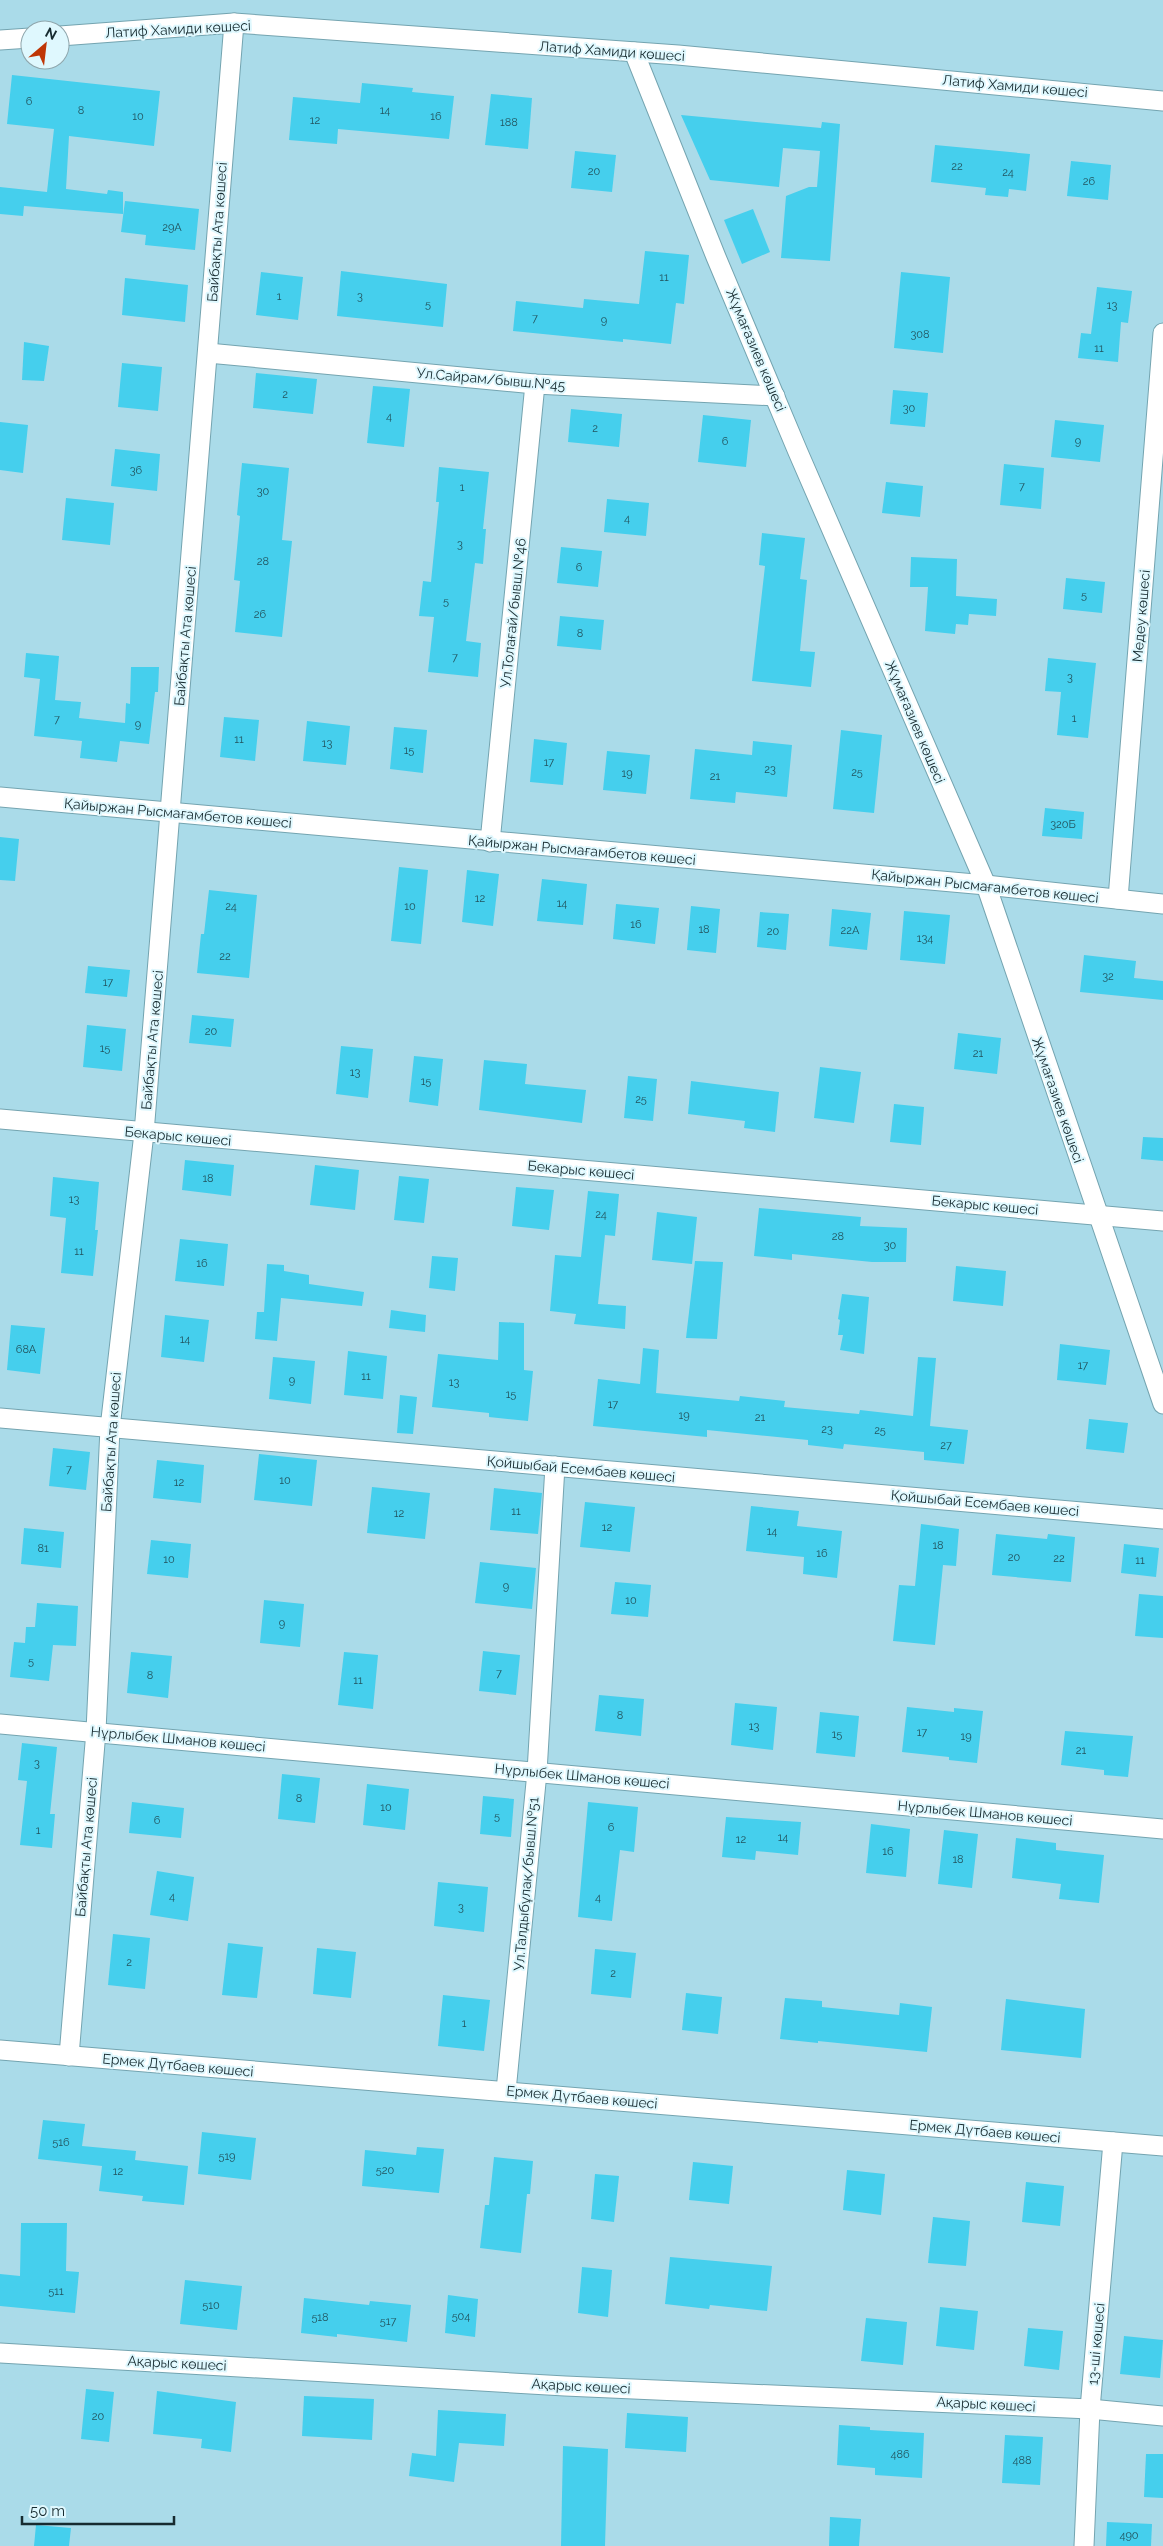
<svg xmlns="http://www.w3.org/2000/svg" width="1163" height="2546" font-family="Raleway,sans-serif">
<rect width="100%" height="100%" fill="#aadbe9"/>
<g fill="#45cfed">
<polygon points="12,75 160,91 154,146 69,136 66,189 107,194 108,190 123,192 123,214 24,206 23,216 0,214 0,187 47,192 54,129 7,124"/>
<polygon points="362,83 413,88 412,92 454,96 449,139 338,129 337,144 289,140 293,97 360,103"/>
<polygon points="491,94 532,98 528,149 485,145"/>
<polygon points="681,115 821,128 822,122 840,124 830,261 781,258 786,196 809,187 817,187 820,151 783,148 779,187 710,180"/>
<polygon points="935,145 1030,154 1026,191 1009,189 1008,197 985,195 986,188 931,182"/>
<polygon points="575,151 616,155 612,192 571,188"/>
<polygon points="1071,161 1111,165 1108,200 1067,196"/>
<polygon points="125,201 199,209 195,250 145,245 146,235 121,232"/>
<polygon points="753,209 770,252 742,264 724,220"/>
<polygon points="645,251 689,255 684,304 676,303 671,344 623,339 623,342 513,331 516,301 583,308 584,299 639,304"/>
<polygon points="341,271 447,284 443,327 337,316"/>
<polygon points="261,272 303,277 298,320 256,315"/>
<polygon points="901,272 950,277 943,353 894,348"/>
<polygon points="125,278 188,285 185,322 122,315"/>
<polygon points="1097,287 1132,291 1128,323 1121,322 1118,362 1078,358 1081,333 1091,334"/>
<polygon points="24,342 49,346 44,381 22,380"/>
<polygon points="122,363 162,367 158,411 118,407"/>
<polygon points="256,373 317,379 313,414 253,408"/>
<polygon points="373,386 410,389 404,447 367,443"/>
<polygon points="893,390 928,393 925,427 890,424"/>
<polygon points="571,409 622,414 619,447 568,442"/>
<polygon points="703,415 751,420 746,467 698,462"/>
<polygon points="1055,420 1104,425 1100,462 1051,457"/>
<polygon points="0,422 28,425 23,473 0,470"/>
<polygon points="115,449 160,454 157,491 111,486"/>
<polygon points="242,463 289,468 282,540 292,541 282,637 235,632 240,581 234,580 240,516 237,515"/>
<polygon points="1004,464 1044,468 1041,509 1000,505"/>
<polygon points="439,467 489,472 483,529 486,529 483,564 475,563 466,641 481,643 478,677 428,672 434,617 419,616 423,581 431,582 439,502 436,502"/>
<polygon points="886,482 923,486 920,517 882,513"/>
<polygon points="66,498 114,503 110,545 62,540"/>
<polygon points="607,499 649,503 646,536 604,532"/>
<polygon points="762,533 805,538 800,579 807,580 800,651 815,652 811,687 752,681 765,566 759,565"/>
<polygon points="561,547 602,551 598,587 557,583"/>
<polygon points="911,557 957,559 956,596 997,599 996,616 969,614 968,625 956,624 955,634 925,631 928,587 910,587"/>
<polygon points="1066,578 1105,582 1102,613 1063,609"/>
<polygon points="560,616 604,620 601,650 557,646"/>
<polygon points="26,653 59,656 55,700 81,702 79,718 125,723 126,703 130,704 131,667 159,667 158,692 155,692 149,744 120,741 117,762 80,758 82,741 34,736 40,679 24,677"/>
<polygon points="1048,658 1096,663 1088,738 1057,735 1061,692 1045,691"/>
<polygon points="224,717 259,720 255,761 220,757"/>
<polygon points="307,721 350,726 346,765 303,761"/>
<polygon points="394,727 427,730 423,773 390,769"/>
<polygon points="841,730 882,735 874,813 833,809"/>
<polygon points="534,739 567,743 563,785 530,782"/>
<polygon points="753,741 792,745 787,797 736,792 735,803 690,799 695,749 752,755"/>
<polygon points="607,751 650,755 646,794 603,790"/>
<polygon points="1045,808 1084,812 1082,839 1042,836"/>
<polygon points="0,837 19,839 15,881 0,880"/>
<polygon points="399,867 428,870 421,944 391,941"/>
<polygon points="467,870 499,874 493,926 462,922"/>
<polygon points="542,879 587,884 583,925 537,921"/>
<polygon points="209,890 257,895 249,978 197,973 201,934 204,934"/>
<polygon points="616,904 659,908 655,944 613,939"/>
<polygon points="691,906 720,909 716,953 687,950"/>
<polygon points="832,909 871,913 867,950 829,946"/>
<polygon points="904,911 950,915 945,964 900,960"/>
<polygon points="760,912 789,914 786,950 757,947"/>
<polygon points="1084,955 1136,961 1134,978 1163,981 1163,1000 1080,992"/>
<polygon points="88,966 130,970 127,997 85,993"/>
<polygon points="192,1015 234,1019 231,1047 189,1043"/>
<polygon points="87,1025 126,1029 122,1071 83,1067"/>
<polygon points="958,1033 1001,1038 997,1074 954,1069"/>
<polygon points="341,1046 373,1049 368,1098 336,1094"/>
<polygon points="414,1056 443,1059 438,1106 409,1102"/>
<polygon points="484,1060 527,1064 525,1084 586,1090 582,1123 479,1110"/>
<polygon points="820,1067 861,1072 854,1123 814,1118"/>
<polygon points="628,1076 657,1079 653,1121 624,1118"/>
<polygon points="691,1081 779,1092 775,1132 744,1128 745,1121 688,1114"/>
<polygon points="894,1104 924,1107 921,1145 890,1142"/>
<polygon points="1143,1137 1163,1138 1163,1161 1141,1159"/>
<polygon points="185,1160 234,1165 231,1196 182,1190"/>
<polygon points="315,1165 359,1170 355,1210 310,1205"/>
<polygon points="399,1176 429,1179 424,1223 394,1220"/>
<polygon points="53,1177 99,1182 95,1230 98,1230 93,1276 61,1273 66,1218 50,1216"/>
<polygon points="516,1187 554,1190 549,1230 512,1226"/>
<polygon points="588,1191 619,1194 615,1236 605,1235 598,1304 626,1306 625,1329 574,1324 576,1314 550,1311 555,1255 581,1257"/>
<polygon points="759,1208 861,1217 860,1226 907,1228 906,1262 872,1262 792,1254 792,1260 754,1256"/>
<polygon points="657,1212 697,1217 692,1264 652,1260"/>
<polygon points="180,1239 228,1244 224,1286 175,1281"/>
<polygon points="432,1256 458,1258 455,1291 429,1288"/>
<polygon points="695,1261 723,1262 717,1339 686,1338"/>
<polygon points="267,1264 284,1265 284,1271 309,1275 309,1284 364,1292 362,1306 281,1298 277,1341 255,1339 257,1312 264,1312"/>
<polygon points="956,1266 1006,1271 1003,1306 953,1301"/>
<polygon points="842,1294 869,1297 864,1354 840,1350 843,1335 838,1335 840,1320 838,1319"/>
<polygon points="391,1310 426,1315 425,1332 389,1328"/>
<polygon points="165,1315 209,1320 204,1362 161,1357"/>
<polygon points="499,1322 524,1323 524,1370 533,1371 528,1421 489,1417 489,1413 432,1407 438,1354 498,1360"/>
<polygon points="11,1325 45,1328 40,1374 7,1370"/>
<polygon points="1060,1344 1110,1350 1106,1385 1057,1380"/>
<polygon points="643,1348 659,1350 656,1393 739,1401 740,1396 785,1401 784,1407 859,1414 860,1410 913,1416 918,1357 936,1358 930,1426 968,1430 964,1464 924,1460 924,1452 844,1444 843,1449 808,1445 808,1440 707,1430 707,1437 593,1426 598,1379 640,1384"/>
<polygon points="348,1351 387,1356 383,1399 344,1395"/>
<polygon points="273,1357 315,1361 311,1404 269,1399"/>
<polygon points="400,1395 417,1397 413,1434 397,1433"/>
<polygon points="1089,1419 1128,1423 1124,1453 1086,1449"/>
<polygon points="53,1448 90,1452 86,1490 49,1486"/>
<polygon points="259,1454 317,1460 312,1506 254,1500"/>
<polygon points="157,1460 204,1465 201,1503 153,1498"/>
<polygon points="372,1487 430,1493 425,1539 367,1533"/>
<polygon points="494,1488 542,1493 538,1534 490,1530"/>
<polygon points="585,1502 635,1507 630,1552 580,1547"/>
<polygon points="751,1506 799,1511 797,1526 842,1531 837,1578 803,1574 804,1557 746,1551"/>
<polygon points="921,1524 959,1529 956,1566 943,1565 935,1645 893,1641 899,1585 915,1586"/>
<polygon points="24,1528 64,1532 61,1568 21,1564"/>
<polygon points="996,1534 1047,1539 1048,1534 1075,1537 1071,1582 992,1575"/>
<polygon points="151,1540 191,1544 188,1578 147,1574"/>
<polygon points="1124,1544 1159,1548 1156,1577 1121,1573"/>
<polygon points="480,1562 536,1568 532,1609 475,1603"/>
<polygon points="615,1582 651,1585 648,1617 611,1614"/>
<polygon points="1139,1594 1163,1596 1163,1638 1135,1636"/>
<polygon points="264,1600 304,1604 300,1647 260,1643"/>
<polygon points="37,1603 78,1606 76,1646 53,1645 49,1681 10,1677 14,1642 25,1643 26,1627 35,1627"/>
<polygon points="483,1651 520,1655 516,1695 479,1691"/>
<polygon points="131,1652 172,1656 168,1698 127,1693"/>
<polygon points="344,1652 378,1655 373,1709 338,1705"/>
<polygon points="599,1695 644,1699 641,1736 595,1731"/>
<polygon points="735,1703 777,1707 773,1750 731,1745"/>
<polygon points="907,1707 954,1712 954,1708 983,1711 977,1763 949,1760 949,1757 902,1752"/>
<polygon points="820,1712 859,1716 855,1757 816,1753"/>
<polygon points="1065,1731 1133,1736 1128,1777 1104,1775 1104,1770 1061,1765"/>
<polygon points="22,1743 57,1747 50,1814 55,1814 52,1848 20,1845 27,1781 18,1780"/>
<polygon points="282,1774 320,1778 315,1823 278,1819"/>
<polygon points="367,1784 409,1789 405,1830 363,1825"/>
<polygon points="483,1796 514,1799 511,1837 480,1834"/>
<polygon points="132,1802 184,1808 181,1838 129,1833"/>
<polygon points="588,1802 638,1807 634,1852 620,1850 612,1921 578,1917"/>
<polygon points="726,1817 801,1822 798,1855 756,1851 755,1860 722,1857"/>
<polygon points="871,1824 910,1829 906,1877 866,1873"/>
<polygon points="944,1830 978,1834 972,1888 938,1884"/>
<polygon points="1016,1838 1056,1843 1056,1850 1104,1855 1099,1903 1059,1899 1061,1884 1012,1878"/>
<polygon points="157,1871 194,1877 188,1921 150,1915"/>
<polygon points="438,1882 488,1887 484,1932 434,1926"/>
<polygon points="113,1934 150,1938 145,1989 108,1985"/>
<polygon points="228,1943 263,1947 257,1998 222,1995"/>
<polygon points="317,1948 356,1952 351,1998 313,1994"/>
<polygon points="595,1949 636,1953 631,1998 591,1994"/>
<polygon points="686,1993 722,1997 718,2034 682,2030"/>
<polygon points="443,1995 490,2000 484,2051 438,2046"/>
<polygon points="785,1998 822,2001 822,2007 899,2015 900,2003 932,2007 927,2052 818,2041 818,2043 780,2039"/>
<polygon points="1006,1999 1085,2009 1081,2058 1001,2050"/>
<polygon points="43,2120 85,2124 82,2146 136,2151 135,2160 188,2166 184,2205 142,2201 143,2196 99,2191 102,2166 38,2159"/>
<polygon points="202,2132 256,2138 251,2180 198,2174"/>
<polygon points="417,2147 444,2149 439,2193 362,2186 365,2150 416,2155"/>
<polygon points="494,2157 533,2161 530,2194 527,2194 521,2253 480,2248 485,2205 489,2205"/>
<polygon points="693,2162 733,2166 729,2204 689,2200"/>
<polygon points="847,2170 885,2174 881,2215 843,2210"/>
<polygon points="595,2174 619,2176 614,2222 591,2219"/>
<polygon points="1026,2182 1064,2186 1060,2226 1022,2222"/>
<polygon points="933,2217 970,2221 966,2266 928,2263"/>
<polygon points="21,2223 67,2223 66,2271 79,2272 75,2313 0,2306 0,2274 20,2276"/>
<polygon points="670,2257 772,2266 767,2311 710,2305 709,2309 665,2304"/>
<polygon points="582,2267 612,2270 608,2317 578,2313"/>
<polygon points="185,2280 242,2286 237,2330 180,2324"/>
<polygon points="448,2295 478,2299 475,2337 445,2333"/>
<polygon points="304,2298 369,2305 370,2301 411,2305 407,2342 337,2334 337,2337 301,2333"/>
<polygon points="940,2307 978,2311 974,2350 936,2346"/>
<polygon points="866,2318 907,2322 903,2365 861,2361"/>
<polygon points="1028,2328 1063,2331 1059,2370 1024,2366"/>
<polygon points="1124,2336 1163,2340 1160,2378 1120,2374"/>
<polygon points="86,2389 114,2392 109,2442 81,2439"/>
<polygon points="157,2391 236,2402 231,2452 201,2448 202,2439 153,2434"/>
<polygon points="304,2396 374,2399 372,2440 302,2436"/>
<polygon points="438,2410 506,2414 504,2446 459,2443 454,2482 409,2476 412,2453 436,2456"/>
<polygon points="627,2413 688,2417 686,2452 625,2448"/>
<polygon points="839,2425 870,2427 870,2430 924,2433 922,2478 875,2475 875,2468 837,2465"/>
<polygon points="1005,2435 1043,2437 1040,2485 1002,2483"/>
<polygon points="563,2446 608,2449 605,2546 561,2546"/>
<polygon points="1146,2454 1163,2454 1163,2498 1144,2497"/>
<polygon points="830,2517 861,2519 859,2546 829,2546"/>
<polygon points="1107,2522 1152,2524 1151,2546 1106,2546"/>
<polygon points="36,2525 71,2528 69,2546 34,2546"/>
</g>
<g fill="none" stroke-linecap="round" stroke-linejoin="round">
<g stroke="#74a4b0" stroke-width="21">
<g id="street">
<polyline points="60,36 234,23 678,55 1163,101"/>
<polyline points="0,40 30,38"/>
<polyline points="634,52 716,257 798,452 986,885 1163,1404"/>
<polyline points="208,353 535,384 775,396"/>
<polyline points="0,797 986,885 1163,904"/>
<polyline points="490,842 535,384"/>
<polyline points="1118,899 1163,333"/>
<polyline points="0,1119 1163,1221"/>
<polyline points="0,1418 1163,1519"/>
<polyline points="0,1724 1163,1829"/>
<polyline points="0,2050 1163,2146"/>
<polyline points="69,2056 96,1731 110,1428 144,1133 234,23"/>
<polyline points="506,2091 537,1772 555,1466"/>
<polyline points="0,2353 565,2386 1090,2409 1163,2416"/>
<polyline points="1084,2546 1090,2409 1113,2142"/>
</g>
</g>
<use href="#street" stroke="#fff" stroke-width="19"/>
</g>
<g text-anchor="middle" stroke-width="4" stroke-linejoin="round" paint-order="stroke">
<g font-size="11" fill="#22545f">
<text x="29" y="105">6</text>
<text x="81" y="114">8</text>
<text x="385" y="114">14</text>
<text x="138" y="120">10</text>
<text x="436" y="120">16</text>
<text x="315" y="124">12</text>
<text x="509" y="126">188</text>
<text x="957" y="170">22</text>
<text x="594" y="175">20</text>
<text x="1008" y="176">24</text>
<text x="1089" y="185">26</text>
<text x="172" y="231">29А</text>
<text x="664" y="281">11</text>
<text x="279" y="300">1</text>
<text x="360" y="300">3</text>
<text x="428" y="308">5</text>
<text x="1112" y="309">13</text>
<text x="535" y="322">7</text>
<text x="604" y="324">9</text>
<text x="920" y="338">308</text>
<text x="1099" y="352">11</text>
<text x="285" y="398">2</text>
<text x="909" y="412">30</text>
<text x="389" y="420">4</text>
<text x="595" y="432">2</text>
<text x="725" y="445">6</text>
<text x="1078" y="445">9</text>
<text x="136" y="474">36</text>
<text x="1022" y="490">7</text>
<text x="462" y="491">1</text>
<text x="263" y="495">30</text>
<text x="627" y="522">4</text>
<text x="460" y="548">3</text>
<text x="263" y="565">28</text>
<text x="579" y="571">6</text>
<text x="1084" y="599">5</text>
<text x="446" y="605">5</text>
<text x="260" y="618">26</text>
<text x="580" y="637">8</text>
<text x="455" y="661">7</text>
<text x="1070" y="681">3</text>
<text x="1074" y="722">1</text>
<text x="57" y="723">7</text>
<text x="138" y="728">9</text>
<text x="239" y="743">11</text>
<text x="327" y="747">13</text>
<text x="409" y="754">15</text>
<text x="549" y="766">17</text>
<text x="770" y="773">23</text>
<text x="857" y="776">25</text>
<text x="627" y="777">19</text>
<text x="715" y="780">21</text>
<text x="1063" y="828">320Б</text>
<text x="480" y="902">12</text>
<text x="562" y="907">14</text>
<text x="231" y="910">24</text>
<text x="410" y="910">10</text>
<text x="636" y="928">16</text>
<text x="704" y="933">18</text>
<text x="850" y="934">22А</text>
<text x="773" y="935">20</text>
<text x="925" y="942">134</text>
<text x="225" y="960">22</text>
<text x="1108" y="980">32</text>
<text x="108" y="986">17</text>
<text x="211" y="1035">20</text>
<text x="105" y="1052">15</text>
<text x="978" y="1057">21</text>
<text x="355" y="1076">13</text>
<text x="426" y="1085">15</text>
<text x="641" y="1103">25</text>
<text x="208" y="1182">18</text>
<text x="74" y="1203">13</text>
<text x="601" y="1218">24</text>
<text x="838" y="1240">28</text>
<text x="890" y="1249">30</text>
<text x="79" y="1255">11</text>
<text x="202" y="1267">16</text>
<text x="185" y="1343">14</text>
<text x="26" y="1353">68А</text>
<text x="1083" y="1369">17</text>
<text x="366" y="1380">11</text>
<text x="292" y="1384">9</text>
<text x="454" y="1386">13</text>
<text x="511" y="1398">15</text>
<text x="613" y="1408">17</text>
<text x="684" y="1419">19</text>
<text x="760" y="1421">21</text>
<text x="827" y="1433">23</text>
<text x="880" y="1434">25</text>
<text x="946" y="1449">27</text>
<text x="69" y="1473">7</text>
<text x="285" y="1484">10</text>
<text x="179" y="1486">12</text>
<text x="516" y="1515">11</text>
<text x="399" y="1517">12</text>
<text x="607" y="1531">12</text>
<text x="772" y="1535">14</text>
<text x="938" y="1549">18</text>
<text x="43" y="1552">81</text>
<text x="822" y="1557">16</text>
<text x="1014" y="1561">20</text>
<text x="1059" y="1562">22</text>
<text x="169" y="1563">10</text>
<text x="1140" y="1564">11</text>
<text x="506" y="1590">9</text>
<text x="631" y="1604">10</text>
<text x="282" y="1627">9</text>
<text x="31" y="1665">5</text>
<text x="499" y="1677">7</text>
<text x="150" y="1679">8</text>
<text x="358" y="1684">11</text>
<text x="620" y="1719">8</text>
<text x="754" y="1730">13</text>
<text x="922" y="1736">17</text>
<text x="837" y="1738">15</text>
<text x="966" y="1740">19</text>
<text x="1081" y="1754">21</text>
<text x="37" y="1767">3</text>
<text x="299" y="1802">8</text>
<text x="386" y="1811">10</text>
<text x="497" y="1820">5</text>
<text x="157" y="1824">6</text>
<text x="611" y="1831">6</text>
<text x="38" y="1834">1</text>
<text x="783" y="1841">14</text>
<text x="741" y="1843">12</text>
<text x="888" y="1855">16</text>
<text x="958" y="1863">18</text>
<text x="172" y="1900">4</text>
<text x="598" y="1901">4</text>
<text x="461" y="1911">3</text>
<text x="129" y="1966">2</text>
<text x="613" y="1977">2</text>
<text x="464" y="2027">1</text>
<text x="61" y="2146">516</text>
<text x="227" y="2160">519</text>
<text x="385" y="2174">520</text>
<text x="118" y="2175">12</text>
<text x="56" y="2295">511</text>
<text x="211" y="2309">510</text>
<text x="461" y="2320">504</text>
<text x="320" y="2321">518</text>
<text x="388" y="2325">517</text>
<text x="98" y="2420">20</text>
<text x="900" y="2458">486</text>
<text x="1022" y="2464">488</text>
<text x="1129" y="2539">490</text>
</g>
<g font-size="14" fill="#172b30" stroke="#dff8fe">
<text transform="translate(178 29) rotate(-3)" y="5">Латиф Хамиди көшесі</text>
<text transform="translate(612 51) rotate(4)" y="5">Латиф Хамиди көшесі</text>
<text transform="translate(1015 86) rotate(5)" y="5">Латиф Хамиди көшесі</text>
<text transform="translate(217 232) rotate(-86)" y="5">Байбақты Ата көшесі</text>
<text transform="translate(756 350) rotate(67)" y="5">Жұмағазиев көшесі</text>
<text transform="translate(491 379) rotate(5)" y="5">Ул.Сайрам/бывш.№45</text>
<text transform="translate(513 613) rotate(-84)" y="5">Ул.Толағай/бывш.№46</text>
<text transform="translate(1141 616) rotate(-85)" y="5">Медеу көшесі</text>
<text transform="translate(185 636) rotate(-85)" y="5">Байбақты Ата көшесі</text>
<text transform="translate(915 722) rotate(67)" y="5">Жұмағазиев көшесі</text>
<text transform="translate(178 813) rotate(5)" y="5">Қайыржан Рысмағамбетов көшесі</text>
<text transform="translate(582 850) rotate(5)" y="5">Қайыржан Рысмағамбетов көшесі</text>
<text transform="translate(985 886) rotate(6)" y="5">Қайыржан Рысмағамбетов көшесі</text>
<text transform="translate(152 1040) rotate(-85)" y="5">Байбақты Ата көшесі</text>
<text transform="translate(1058 1100) rotate(71)" y="5">Жұмағазиев көшесі</text>
<text transform="translate(178 1136) rotate(5)" y="5">Бекарыс көшесі</text>
<text transform="translate(581 1170) rotate(5)" y="5">Бекарыс көшесі</text>
<text transform="translate(985 1205) rotate(5)" y="5">Бекарыс көшесі</text>
<text transform="translate(111 1442) rotate(-86)" y="5">Байбақты Ата көшесі</text>
<text transform="translate(581 1469) rotate(5)" y="5">Қойшыбай Есембаев көшесі</text>
<text transform="translate(985 1503) rotate(5)" y="5">Қойшыбай Есембаев көшесі</text>
<text transform="translate(178 1739) rotate(5)" y="5">Нұрлыбек Шманов көшесі</text>
<text transform="translate(582 1776) rotate(5)" y="5">Нұрлыбек Шманов көшесі</text>
<text transform="translate(985 1813) rotate(5)" y="5">Нұрлыбек Шманов көшесі</text>
<text transform="translate(86 1847) rotate(-85)" y="5">Байбақты Ата көшесі</text>
<text transform="translate(526 1884) rotate(-85)" y="5">Ул.Талдыбұлақ/бывш.№51</text>
<text transform="translate(178 2065) rotate(5)" y="5">Ермек Дүтбаев көшесi</text>
<text transform="translate(582 2097) rotate(5)" y="5">Ермек Дүтбаев көшесi</text>
<text transform="translate(985 2131) rotate(5)" y="5">Ермек Дүтбаев көшесi</text>
<text transform="translate(1096 2344) rotate(-85)" y="5">13-ші көшесi</text>
<text transform="translate(177 2363) rotate(3)" y="5">Ақарыс көшесi</text>
<text transform="translate(581 2386) rotate(3)" y="5">Ақарыс көшесi</text>
<text transform="translate(986 2404) rotate(3)" y="5">Ақарыс көшесi</text>
</g>
</g>
<g transform="translate(45 45) rotate(28)"><circle r="24" fill="#dff8fe" stroke="#8fa6ac"/>
<path d="M0-4L9 19L0 12L-9 19Z" fill="#bf3606"/>
<text y="-8" font-size="14" font-weight="bold" text-anchor="middle" fill="#172b30">N</text>
</g>
<path d="M22 2516v8h152v-8" fill="none" stroke="#172b30" stroke-width="2.5"/>
<text x="30" y="2516" font-size="15" fill="#172b30" stroke="#dff8fe" stroke-width="4" paint-order="stroke">50 m</text>
</svg>
